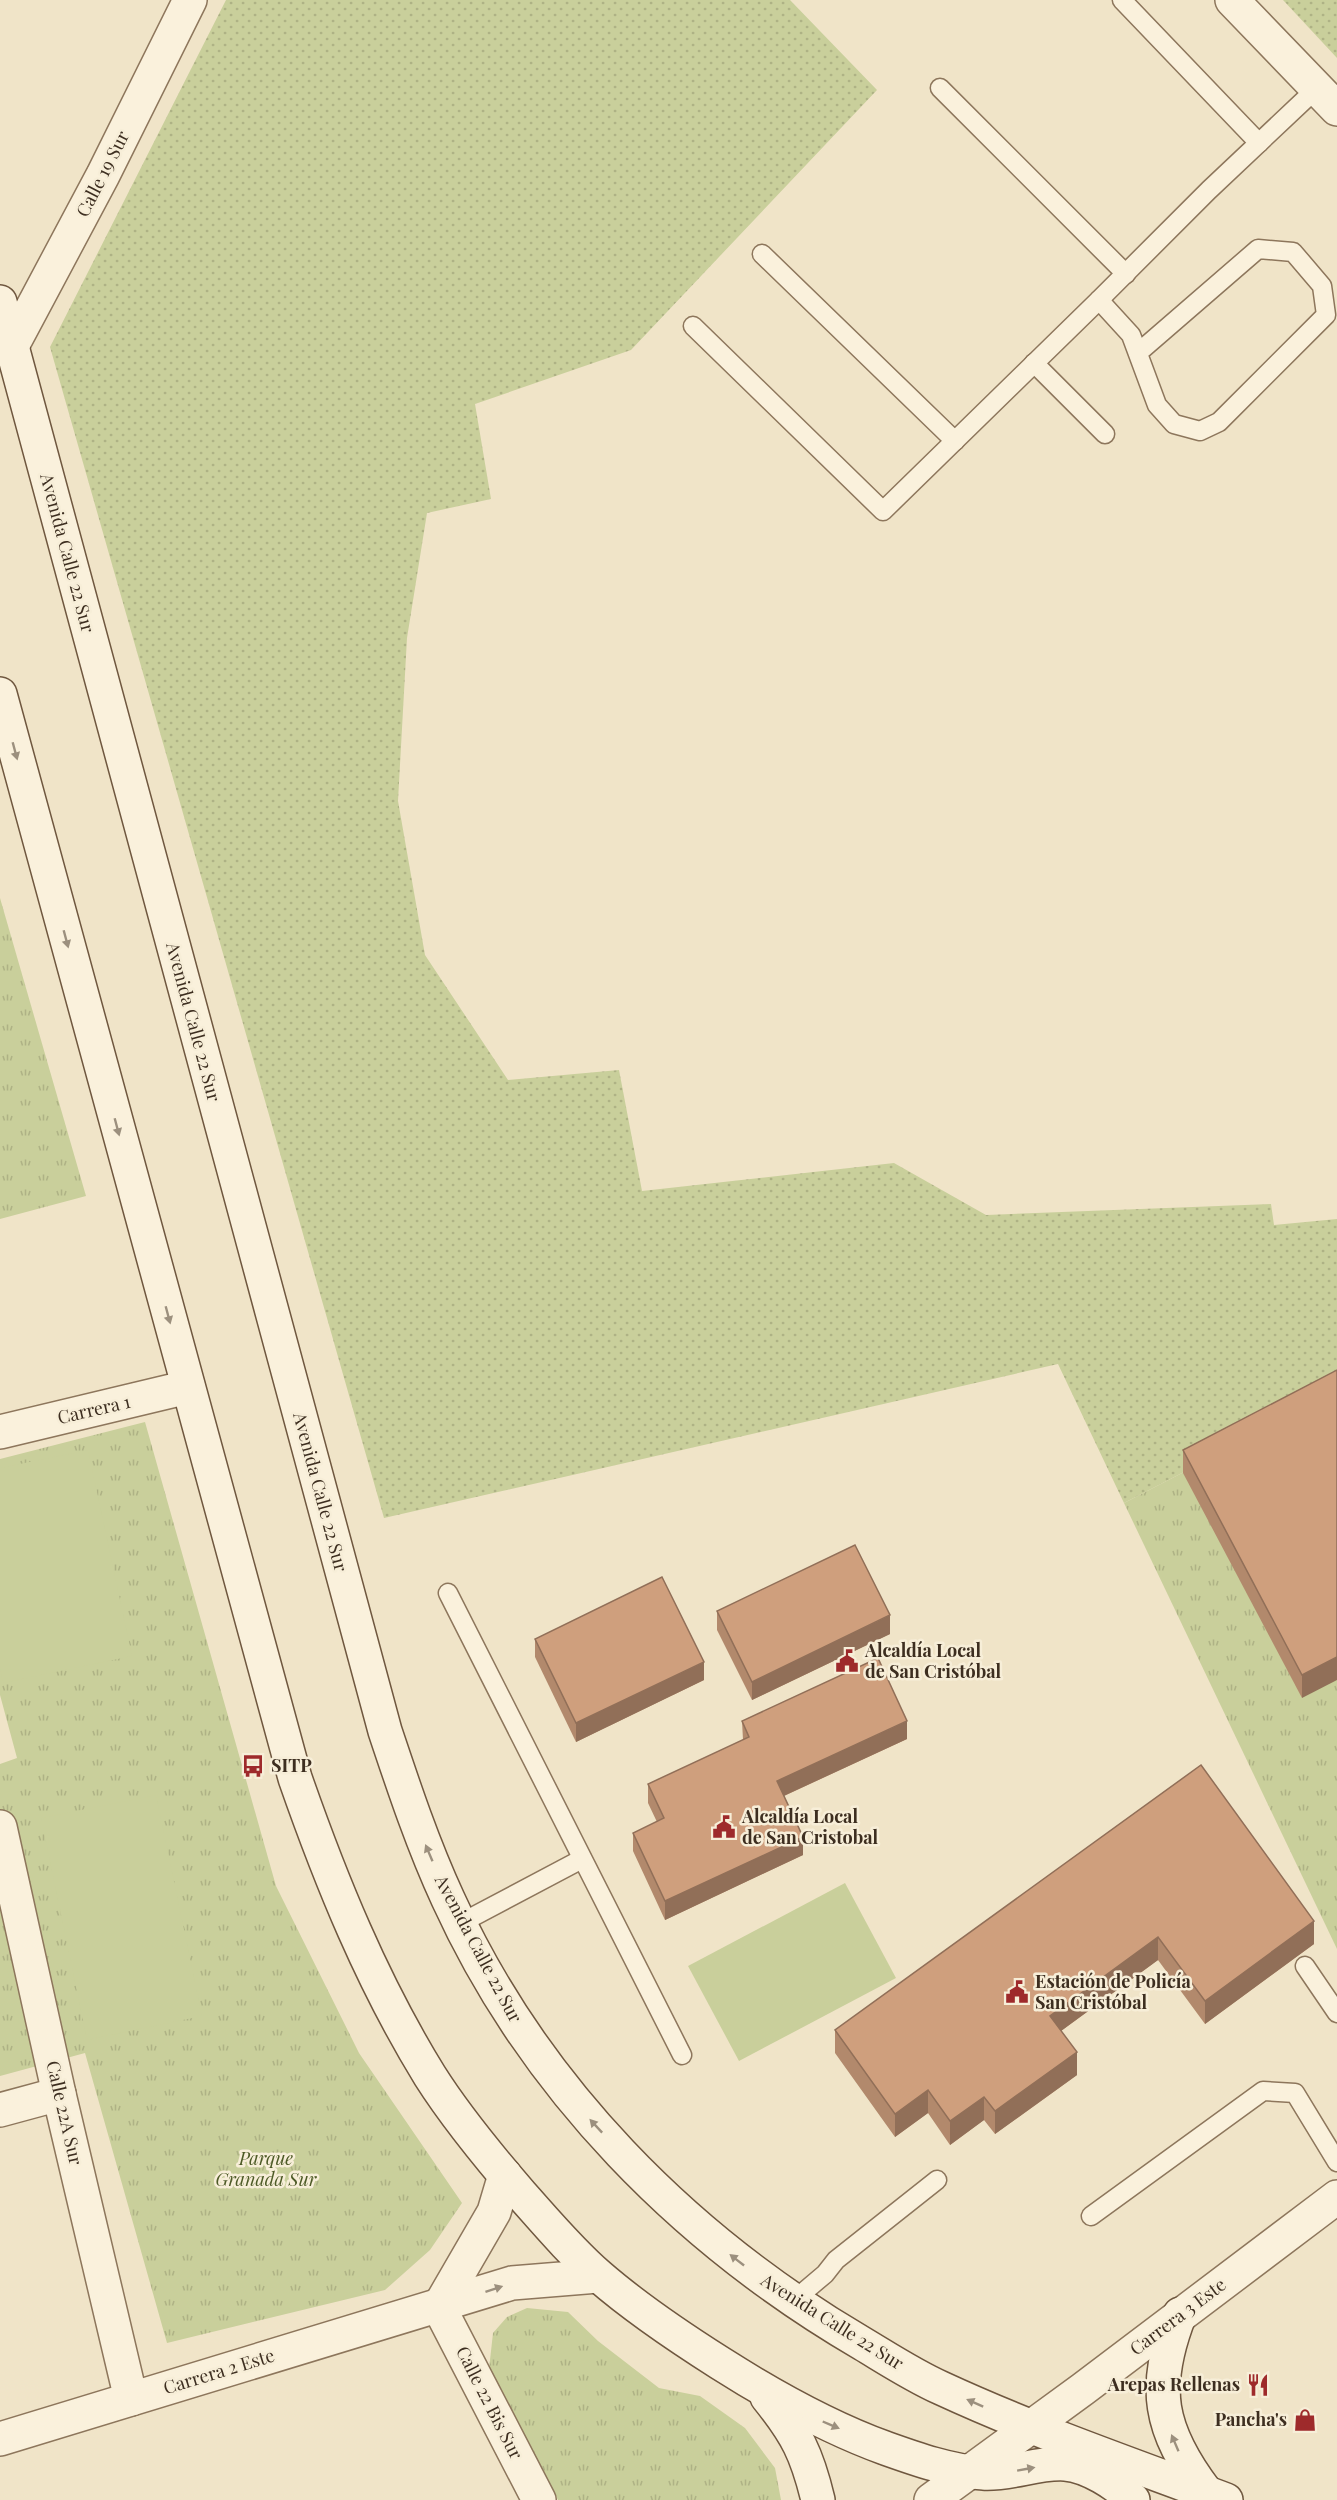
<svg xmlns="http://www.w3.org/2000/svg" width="1337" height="2500" font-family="'Playfair Display',serif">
<defs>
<pattern id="grass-dots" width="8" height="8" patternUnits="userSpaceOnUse" patternTransform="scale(1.5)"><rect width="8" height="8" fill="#c9cf9b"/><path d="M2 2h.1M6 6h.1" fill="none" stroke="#aeb285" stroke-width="1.8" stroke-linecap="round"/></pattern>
<pattern id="park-tufts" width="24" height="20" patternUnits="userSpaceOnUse" patternTransform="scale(1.5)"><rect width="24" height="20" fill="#c9cf9b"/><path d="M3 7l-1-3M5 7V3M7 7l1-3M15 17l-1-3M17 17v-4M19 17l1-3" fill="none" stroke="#aeb285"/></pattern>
</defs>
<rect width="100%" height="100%" fill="#f0e4c8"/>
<g fill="url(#grass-dots)">
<polygon points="226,0 790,0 877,90 631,350 475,404 491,499 427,513 407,638 398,801 425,955 508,1080 619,1070 642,1191 894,1163 986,1215 1271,1204 1274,1225 1337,1219 1337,1393 1124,1503 1058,1364 384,1518 50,347"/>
<polygon points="1283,0 1337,0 1337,58"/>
</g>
<g fill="url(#park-tufts)">
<polygon points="0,898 86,1196 0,1219"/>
<polygon points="1337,1393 1337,1949 1124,1503"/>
<polygon points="145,1422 276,1886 359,2053 462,2203 430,2250 385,2290 167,2343 85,2053 0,2076 0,1764 17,1758 0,1695 0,1459"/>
<polygon points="527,2308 568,2312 598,2341 659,2388 700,2396 745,2428 775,2468 781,2500 558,2500 489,2369 493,2333 507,2317"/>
</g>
<g fill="#c9cf9b">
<polygon points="88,1450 132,1656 3,1683 0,1669 0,1468"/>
<polygon points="156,1795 202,2016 87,2040 41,1818"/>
<polygon points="845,1883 896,1978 739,2061 688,1966"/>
</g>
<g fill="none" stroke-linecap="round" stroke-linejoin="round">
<g stroke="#8d765c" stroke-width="21">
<g id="service">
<polyline points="1122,0 1259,143"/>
<polyline points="940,88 1126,274"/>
<polyline points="762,254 955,441"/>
<polyline points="1099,300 1131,335 1157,405 1174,424 1200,431 1219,422 1326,315 1322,286 1293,252 1258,249 1139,352"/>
<polyline points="693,326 883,511 1099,300 1209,190 1316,89"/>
<polyline points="1034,363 1105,434"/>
<polyline points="448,1593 682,2055"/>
<polyline points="461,1923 582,1859"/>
<polyline points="1305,1966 1337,2013"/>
<polyline points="1091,2216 1263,2091 1295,2093 1337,2162"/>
<polyline points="793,2301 825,2274 836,2260 937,2180"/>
</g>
</g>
<g stroke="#8d765c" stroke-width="36">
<g id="minor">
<polyline points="1232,0 1337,109"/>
<polyline points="12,346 103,175 190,0"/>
<polyline points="0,1432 188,1387"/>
<polyline points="0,1827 59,2094 131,2399"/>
<polyline points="0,2110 59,2094"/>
<polyline points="439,2307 539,2500"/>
<polyline points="439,2307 494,2212 505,2175"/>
<polyline points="0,2439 512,2283 598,2276"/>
</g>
</g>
<g stroke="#8d765c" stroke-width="36">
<polyline id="tertiary" points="931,2500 1083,2389 1337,2197"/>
</g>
<g stroke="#6f573f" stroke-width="36">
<g id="secondary">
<path d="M0,302L385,1731C404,1788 423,1845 448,1899C534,2088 685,2240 863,2344C888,2359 914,2376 941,2388C1034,2431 1130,2464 1226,2500"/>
<path d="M0,694L295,1778C331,1881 372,1982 430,2076C456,2117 489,2157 521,2194C546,2222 571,2252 599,2276C637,2309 679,2337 720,2363C772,2396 827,2427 885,2448C913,2458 952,2472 983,2473C1010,2475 1038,2462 1065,2464C1089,2466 1116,2484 1133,2500"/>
<path d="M1180,2314C1151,2388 1159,2430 1206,2492"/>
<path d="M767,2397C797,2434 807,2454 818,2500"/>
</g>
</g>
<use href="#service" stroke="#faf1dc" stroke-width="18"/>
<use href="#minor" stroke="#faf1dc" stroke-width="33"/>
<use href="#tertiary" stroke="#faf1dc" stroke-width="33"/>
<use href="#secondary" stroke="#faf1dc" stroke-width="33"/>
</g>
<g fill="#b2896c">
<polygon points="1337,1370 1302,1698 1183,1473 1183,1450"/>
<polygon points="717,1611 890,1634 752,1700 717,1630"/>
<polygon points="535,1639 704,1680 576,1742 535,1657"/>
<polygon points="742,1721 907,1739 784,1796 803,1855 665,1920 633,1851 633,1833 657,1822 648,1803 648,1784 743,1740"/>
<polygon points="1201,1765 1314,1944 1205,2024 1158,1960 1061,2031 1077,2075 995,2134 984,2120 950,2145 928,2113 895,2137 835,2053 835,2030"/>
</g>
<g fill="#916f58">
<polygon points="890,1615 890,1634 752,1700 752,1682"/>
<polygon points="1337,1657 1337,1680 1302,1698 1302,1675"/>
<polygon points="704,1662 704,1680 576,1742 576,1723"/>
<polygon points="907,1721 907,1739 777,1799 777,1781"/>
<polygon points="803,1837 803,1855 665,1920 665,1901"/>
<polygon points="1314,1921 1314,1944 1205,2024 1205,2001"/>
<polygon points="1158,1937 1158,1960 1050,2039 1050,2016"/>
<polygon points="1077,2052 1077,2075 995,2134 995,2111"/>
<polygon points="928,2090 928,2113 895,2137 895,2114"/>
<polygon points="984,2097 984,2120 950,2145 950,2121"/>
</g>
<g fill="#cf9f7d" stroke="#916f58" stroke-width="1.5">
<polygon points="1337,1370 1337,1657 1302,1675 1183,1450"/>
<polygon points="855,1545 890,1615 752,1682 717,1611"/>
<polygon points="662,1577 704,1662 576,1723 535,1639"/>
<polygon points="878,1658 907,1721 777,1781 803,1837 665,1901 633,1833 664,1818 648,1784 749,1737 742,1721"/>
<polygon points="1201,1765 1314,1921 1205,2001 1158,1937 1050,2016 1077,2052 995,2111 984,2097 950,2121 928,2090 895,2114 835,2030"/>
</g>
<defs><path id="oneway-solid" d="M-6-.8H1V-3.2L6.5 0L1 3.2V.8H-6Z" transform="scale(1.5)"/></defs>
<g fill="#9c907e">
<use href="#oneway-solid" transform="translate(15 751) rotate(75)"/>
<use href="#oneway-solid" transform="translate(66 939) rotate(75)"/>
<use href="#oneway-solid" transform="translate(117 1127) rotate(75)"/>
<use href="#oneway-solid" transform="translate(168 1315) rotate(75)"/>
<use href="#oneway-solid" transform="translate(429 1853) rotate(-113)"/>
<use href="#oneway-solid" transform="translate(596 2126) rotate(-133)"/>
<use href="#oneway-solid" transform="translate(737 2260) rotate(-142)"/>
<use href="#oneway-solid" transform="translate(494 2289) rotate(-18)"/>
<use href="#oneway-solid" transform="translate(975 2403) rotate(-156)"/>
<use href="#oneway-solid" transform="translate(831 2425) rotate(23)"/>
<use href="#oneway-solid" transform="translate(1175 2443) rotate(-113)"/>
<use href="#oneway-solid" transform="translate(1026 2469) rotate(-10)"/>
</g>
<defs>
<g id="civic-bare" transform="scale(1.8)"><path d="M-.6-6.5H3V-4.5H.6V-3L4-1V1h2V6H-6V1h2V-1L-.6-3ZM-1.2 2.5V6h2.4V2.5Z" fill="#9e2a2b" stroke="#f7eed8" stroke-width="2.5" paint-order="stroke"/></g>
<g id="bus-bare" transform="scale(1.8)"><path d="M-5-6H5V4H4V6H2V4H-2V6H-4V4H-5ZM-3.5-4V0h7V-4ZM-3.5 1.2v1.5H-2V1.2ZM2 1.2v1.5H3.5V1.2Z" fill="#9e2a2b" stroke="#f7eed8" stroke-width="2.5" paint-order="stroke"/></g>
<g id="restaurant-bare" transform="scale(1.8)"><path d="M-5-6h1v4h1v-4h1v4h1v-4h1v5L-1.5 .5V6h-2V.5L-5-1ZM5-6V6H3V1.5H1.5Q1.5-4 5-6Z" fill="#9e2a2b" stroke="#f7eed8" stroke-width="2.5" paint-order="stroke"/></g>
<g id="shop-bare" transform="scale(1.8)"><path d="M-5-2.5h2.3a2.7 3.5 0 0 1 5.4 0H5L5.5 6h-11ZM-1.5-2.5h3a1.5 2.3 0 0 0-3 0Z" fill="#9e2a2b" stroke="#f7eed8" stroke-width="2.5" paint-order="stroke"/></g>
</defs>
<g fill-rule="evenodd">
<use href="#civic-bare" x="847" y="1661"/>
<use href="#bus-bare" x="253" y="1766"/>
<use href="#civic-bare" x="724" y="1827"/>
<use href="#civic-bare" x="1017" y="1992"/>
<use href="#restaurant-bare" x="1258" y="2385"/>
<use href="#shop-bare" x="1305" y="2420"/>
</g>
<g text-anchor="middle" stroke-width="5" stroke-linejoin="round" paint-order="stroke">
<g font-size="18" fill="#3d2e20" stroke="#f7eed8">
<text transform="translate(103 174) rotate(-63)" y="6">Calle 19 Sur</text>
<text transform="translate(67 553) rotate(75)" y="6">Avenida Calle 22 Sur</text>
<text transform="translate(193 1022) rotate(75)" y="6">Avenida Calle 22 Sur</text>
<text transform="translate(94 1410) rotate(-13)" y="6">Carrera 1</text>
<text transform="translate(320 1492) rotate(75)" y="6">Avenida Calle 22 Sur</text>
<text transform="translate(478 1949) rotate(62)" y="6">Avenida Calle 22 Sur</text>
<text transform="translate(64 2113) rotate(77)" y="6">Calle 22A Sur</text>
<text transform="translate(1178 2317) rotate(-37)" y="6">Carrera 3 Este</text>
<text transform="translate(832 2322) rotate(32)" y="6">Avenida Calle 22 Sur</text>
<text transform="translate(219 2372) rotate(-17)" y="6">Carrera 2 Este</text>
<text transform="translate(489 2403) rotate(63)" y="6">Calle 22 Bis Sur</text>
</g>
<g font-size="18" font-weight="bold" fill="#3d2e20" stroke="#f7eed8" text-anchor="start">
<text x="865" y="1657">Alcaldía Local<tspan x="865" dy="21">de San Cristóbal</tspan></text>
<text x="271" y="1772">SITP</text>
<text x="742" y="1823">Alcaldía Local<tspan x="742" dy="21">de San Cristobal</tspan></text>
<text x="1035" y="1988">Estación de Policía<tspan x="1035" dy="21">San Cristóbal</tspan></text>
<text x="1240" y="2391" text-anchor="end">Arepas Rellenas</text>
<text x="1287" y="2426" text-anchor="end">Pancha's</text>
</g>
<g font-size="18" font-style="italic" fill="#4d5a26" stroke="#f7eed8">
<text x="266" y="2165">Parque<tspan x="266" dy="21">Granada Sur</tspan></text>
</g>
</g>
</svg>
